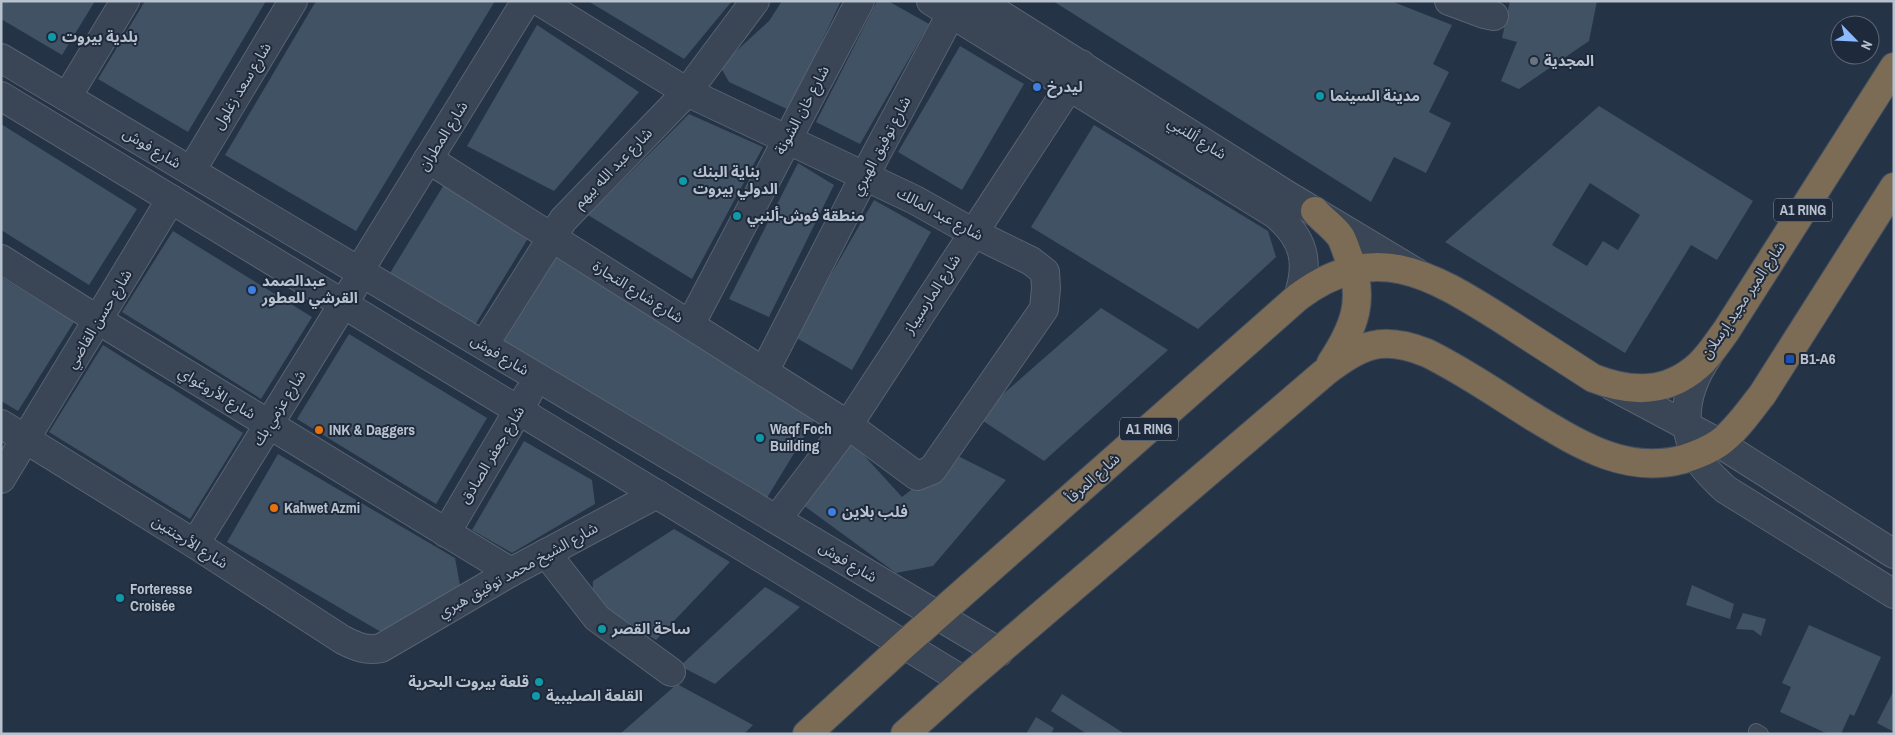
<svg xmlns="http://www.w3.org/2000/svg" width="1895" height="735" font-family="'Archivo Narrow','Noto Sans Arabic',sans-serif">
<rect width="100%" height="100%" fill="#253346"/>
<g fill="#415265" fill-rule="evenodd">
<polygon points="1,1 95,1 62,55 1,19"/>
<polygon points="145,1 266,1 188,132 98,79"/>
<polygon points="316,1 495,1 356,231 225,155"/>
<polygon points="588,1 732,1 684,59"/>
<polygon points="782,1 841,1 789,110 729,82 720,66 769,21"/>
<polygon points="877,1 888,1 929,24 860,144 816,122"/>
<polygon points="1053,1 1391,1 1452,25 1433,64 1449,72 1429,112 1451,123 1426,173 1394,157 1371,202"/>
<polygon points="1510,1 1597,1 1589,41 1519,89 1501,81 1517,42 1502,38"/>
<polygon points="537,25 639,92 554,191 467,146"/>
<polygon points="960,46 1024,84 962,190 898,152"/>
<path d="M1599,106L1753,201L1717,260L1691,245L1625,353L1445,242ZM1590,183L1640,215L1618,250L1603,241L1587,266L1552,245Z"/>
<polygon points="689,114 763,147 692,279 588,215"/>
<polygon points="1,124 137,209 89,285 1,230"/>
<polygon points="1094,125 1268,231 1276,257 1198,329 1031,227"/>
<polygon points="798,163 834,185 769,317 729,299"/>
<polygon points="445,183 530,235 475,325 390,273"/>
<polygon points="874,200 931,232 852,370 795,337"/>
<polygon points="173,231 312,317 261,399 122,312"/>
<polygon points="555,255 818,414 765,501 503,343"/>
<polygon points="1,277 74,322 18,411 1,401"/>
<polygon points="1101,308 1168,350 1044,461 977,417"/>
<polygon points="349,334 487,418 436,504 297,419"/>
<polygon points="103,345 243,433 190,519 49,432"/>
<polygon points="850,440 902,497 956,455 1006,480 933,566 896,573 803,505"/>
<polygon points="524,441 592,480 595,504 512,553 472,530"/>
<polygon points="278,454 455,558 460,585 381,632 227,542"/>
<polygon points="674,529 730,562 656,640 592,600 593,581"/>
<polygon points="1692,585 1734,604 1730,619 1686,605"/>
<polygon points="765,587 800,607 715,684 680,666"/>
<polygon points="1743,613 1766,619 1761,636 1753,630 1736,629"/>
<polygon points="1809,625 1881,657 1854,716 1850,714 1841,734 1828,734 1780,712 1791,687 1782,683"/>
<polygon points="677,684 753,725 744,734 620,734"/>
<polygon points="1894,690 1894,732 1877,723"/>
<polygon points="1062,694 1125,734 1087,734 1051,711"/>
<polygon points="1036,717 1054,728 1051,734 1026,734"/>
</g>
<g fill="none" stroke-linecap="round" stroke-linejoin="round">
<g stroke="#586372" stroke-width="16">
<polyline id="lane" points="1756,731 1761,734"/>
</g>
<g stroke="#586372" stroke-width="30">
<g id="street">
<path d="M931,1L1275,214C1304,238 1310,262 1298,297"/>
<polyline points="979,1 1287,195 1417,273"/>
<polyline points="1449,1 1484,14 1494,16"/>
<polyline points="1,58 999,652"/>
<polyline points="1,96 964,681"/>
<polyline points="67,97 125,1"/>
<polyline points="428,159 848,425 917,476 932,470 1044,309 1046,288 1045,272 1031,261 972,232 915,200 687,92 539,1"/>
<polyline points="191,171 293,1"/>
<polyline points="1,259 98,320 511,572"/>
<polyline points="359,271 526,1"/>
<polyline points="690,325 860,1"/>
<polyline points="484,345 563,220 687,92 755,1"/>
<path d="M1708,356C1691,381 1681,409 1690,439C1692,445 1693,452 1697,457C1704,470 1715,479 1725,489L1894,594"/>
<polyline points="764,372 865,175 951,14 956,1"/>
<polyline points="1612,386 1719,443 1894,554"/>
<path d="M1,424L195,544L343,640C357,647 366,651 381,648L511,572L657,494"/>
<polyline points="1,479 171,199"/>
<polyline points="777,519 848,425 1069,87 1081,64"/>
<polyline points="446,533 528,394"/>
<polyline points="195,544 353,288"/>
<polyline points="546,553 597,618 671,672"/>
</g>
</g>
<g stroke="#445060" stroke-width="30">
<g id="highway">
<path d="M1315,211C1323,220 1333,227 1340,236C1344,242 1346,251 1349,258C1366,299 1354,328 1331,363"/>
<path d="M807,734L905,644L1298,297C1374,240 1430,274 1500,318C1531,338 1562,358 1593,378C1631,393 1667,394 1699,365C1710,355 1717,343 1726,331L1894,67"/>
<path d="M905,734L964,681L1324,373C1361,344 1382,335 1427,353C1464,371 1498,395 1532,416C1580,445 1627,475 1684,459C1696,455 1709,450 1719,443C1736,431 1749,411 1762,395L1894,187"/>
</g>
</g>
<use href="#lane" stroke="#3a4555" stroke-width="14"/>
<use href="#street" stroke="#3a4555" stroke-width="28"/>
<use href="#highway" stroke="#7c6c56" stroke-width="28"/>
</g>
<g fill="#0f9aa8" stroke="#1e2a3b" stroke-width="2">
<circle cx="52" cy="37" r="5"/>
<circle cx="1320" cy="96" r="5"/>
<circle cx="683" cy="181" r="5"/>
<circle cx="737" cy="216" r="5"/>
<circle cx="760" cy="438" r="5"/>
<circle cx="120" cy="598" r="5"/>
<circle cx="602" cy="629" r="5"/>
<circle cx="539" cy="682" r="5"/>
<circle cx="536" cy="696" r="5"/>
</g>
<circle fill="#6b7280" stroke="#1e2a3b" stroke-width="2" cx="1534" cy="61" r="5"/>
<g fill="#3f7fe0" stroke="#1e2a3b" stroke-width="2">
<circle cx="1037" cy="87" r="5"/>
<circle cx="252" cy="290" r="5"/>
<circle cx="832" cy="512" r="5"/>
</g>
<rect fill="#1a4fb4" stroke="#1e2a3b" stroke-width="2" x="1785" y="354" width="10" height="10" rx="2.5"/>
<g fill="#e8710a" stroke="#1e2a3b" stroke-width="2">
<circle cx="319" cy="430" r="5"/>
<circle cx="274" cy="508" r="5"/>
</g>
<g text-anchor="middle" stroke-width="4" stroke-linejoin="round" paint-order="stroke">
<g fill="#1e2a3b" stroke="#8a94a2" stroke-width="1">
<rect x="1774" y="198.5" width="58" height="23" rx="4"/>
<rect x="1120" y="417.5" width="58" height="23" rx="4"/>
</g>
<g font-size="14" font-weight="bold" fill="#b8c1ce">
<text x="1803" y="215">A1 RING</text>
<text x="1149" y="434">A1 RING</text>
</g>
<g font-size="15" font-weight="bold" fill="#b8c1ce" stroke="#1e2a3b" text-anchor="start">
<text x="62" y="42">بلدية بيروت</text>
<text x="1544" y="66">المجدية</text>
<text x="1047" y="92">ليدرخ</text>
<text x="1330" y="101">مدينة السينما</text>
<text x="693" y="177">بناية البنك<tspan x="693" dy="17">الدولي بيروت</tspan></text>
<text x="747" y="221">منطقة فوش-ألنبي</text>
<text x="262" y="286">عبدالصمد<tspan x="262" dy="17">القرشي للعطور</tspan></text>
<text x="1800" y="364">B1-A6</text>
<text x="770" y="434">Waqf Foch<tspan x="770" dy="17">Building</tspan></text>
<text x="329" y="435">INK &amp; Daggers</text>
<text x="284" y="513">Kahwet Azmi</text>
<text x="842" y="517">فلب بلاين</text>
<text x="130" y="594">Forteresse<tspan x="130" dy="17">Croisée</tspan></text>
<text x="612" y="634">ساحة القصر</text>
<text x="529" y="687" text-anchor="end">قلعة بيروت البحرية</text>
<text x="546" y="701">القلعة الصليبية</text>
</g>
<g font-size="15" fill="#b8c1ce" stroke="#1e2a3b">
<text transform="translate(242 86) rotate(-59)" y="5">شارع سعد زغلول</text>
<text transform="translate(802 110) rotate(-62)" y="5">شارع خان الشونة</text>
<text transform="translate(443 136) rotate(-58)" y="5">شارع المطران</text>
<text transform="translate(1197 138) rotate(32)" y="5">شارع أللنبي</text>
<text transform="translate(881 146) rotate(-62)" y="5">شارع توفيق الهبري</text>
<text transform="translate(152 148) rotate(31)" y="5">شارع فوش</text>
<text transform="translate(613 168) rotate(-46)" y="5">شارع عبد الله بيهم</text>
<text transform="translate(940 214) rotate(28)" y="5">شارع عبد المالك</text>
<text transform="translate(638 292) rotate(32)" y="5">شارع شارع التجارة</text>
<text transform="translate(932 294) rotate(-57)" y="5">شارع المارسيياز</text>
<text transform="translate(1743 300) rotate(-56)" y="5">شارع المير مجيد إرسلان</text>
<text transform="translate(99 319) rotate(-59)" y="5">شارع حسن القاضي</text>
<text transform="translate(500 355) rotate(31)" y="5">شارع فوش</text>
<text transform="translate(217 393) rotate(31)" y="5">شارع الأروغواي</text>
<text transform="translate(279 408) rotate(-58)" y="5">شارع عزمي بك</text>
<text transform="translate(492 455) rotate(-59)" y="5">شارع جعفر الصادق</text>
<text transform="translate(1093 478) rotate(-42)" y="5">شارع المرفأ</text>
<text transform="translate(190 542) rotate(32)" y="5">شارع الأرجنتين</text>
<text transform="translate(848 562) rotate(31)" y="5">شارع فوش</text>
<text transform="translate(518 570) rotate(-29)" y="5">شارع الشيخ محمد توفيق هبري</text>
</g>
</g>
<rect width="1895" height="735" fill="none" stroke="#b8c1ce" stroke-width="5"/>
<g transform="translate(1855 40) rotate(114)"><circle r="24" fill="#1e2a3b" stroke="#5c6676"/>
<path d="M0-4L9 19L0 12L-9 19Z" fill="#8cbaff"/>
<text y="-8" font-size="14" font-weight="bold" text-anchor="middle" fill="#b8c1ce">N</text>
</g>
</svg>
